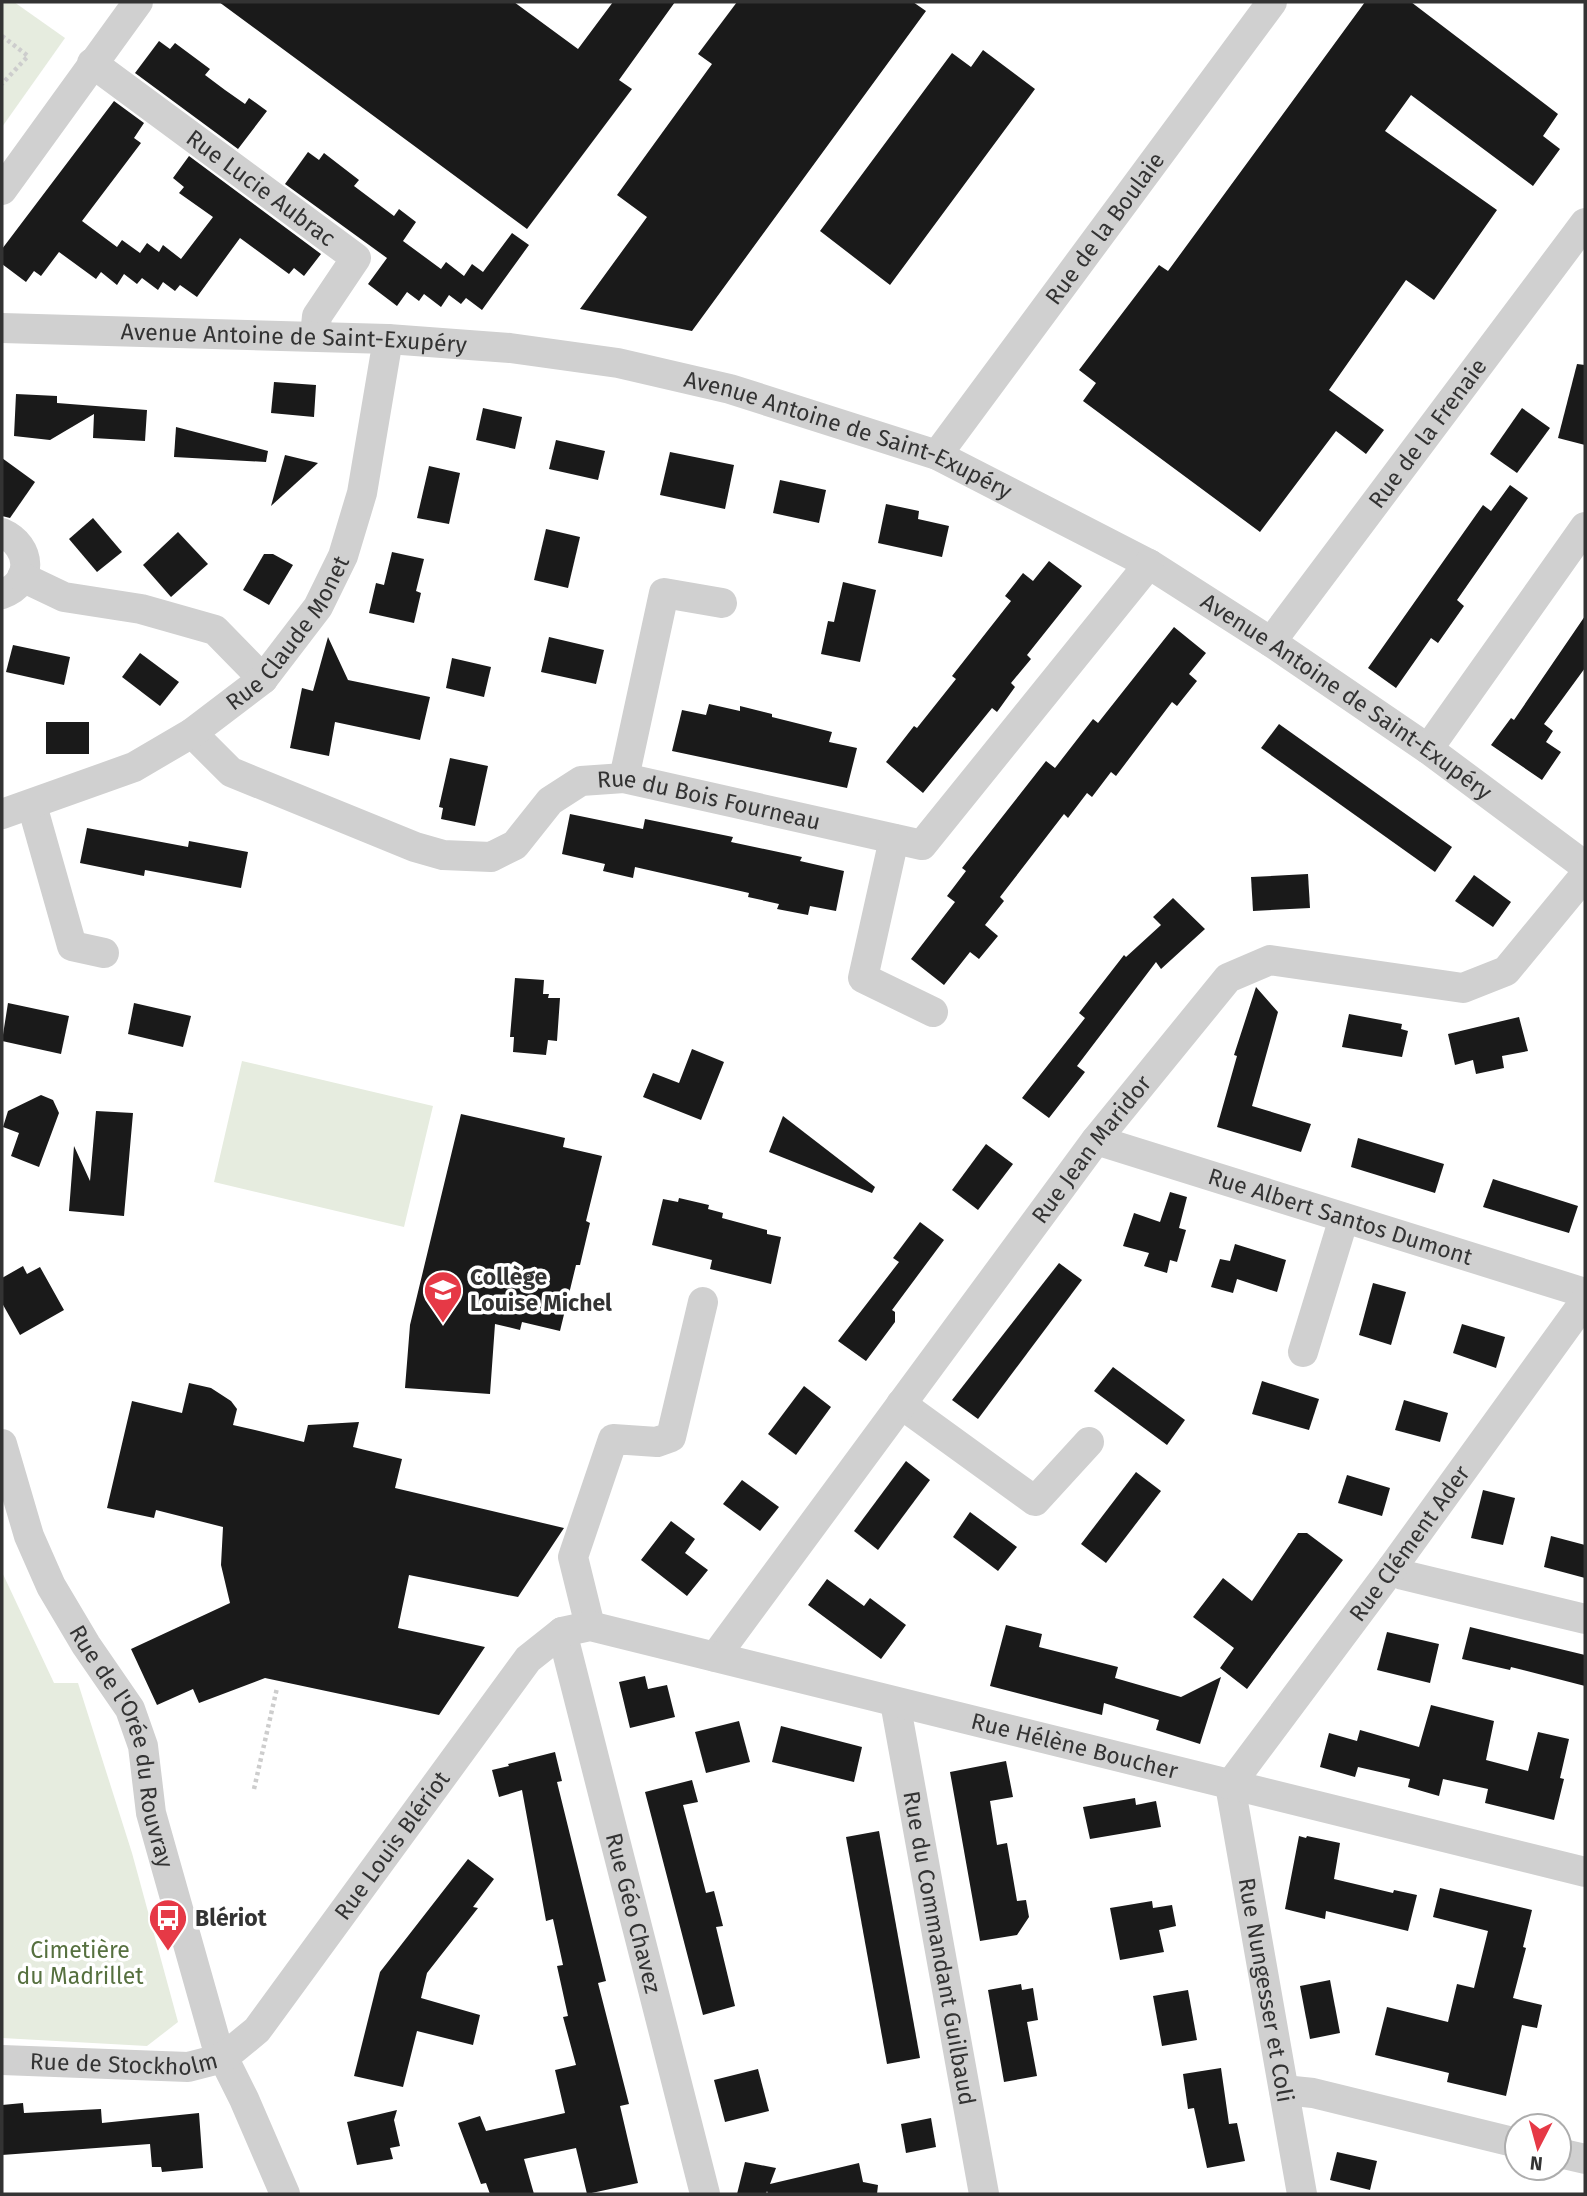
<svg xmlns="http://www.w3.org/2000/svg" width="1587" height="2196" font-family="'Fira Sans',sans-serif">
<rect width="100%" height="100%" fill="#fff"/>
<g fill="#e6ecdf">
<polygon points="2,2 14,2 65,38 2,127"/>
<polygon points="242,1061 433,1106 404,1227 214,1182"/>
<polygon points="2,1572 54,1683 78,1683 132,1853 178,2022 147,2046 2,2038"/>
</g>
<g fill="#1a1a1a">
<polygon points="219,2 514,2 578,49 613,2 675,2 619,80 632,89 527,229"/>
<polygon points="737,2 913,2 926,11 692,331 580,309 647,217 617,195 712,64 698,54"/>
<polygon points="1365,2 1411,2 1558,114 1543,136 1560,149 1533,186 1411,95 1385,131 1497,210 1434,300 1406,280 1329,390 1384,430 1366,454 1336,431 1260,532 1083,401 1096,383 1079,370 1159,265 1168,271"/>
<polygon points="159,41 170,49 175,43 210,69 205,75 225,90 245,104 249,98 267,111 238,149 135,73"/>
<polygon points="983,50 1035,89 890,285 820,231 952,53 971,67"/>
<polygon points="114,101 144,123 134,138 141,143 82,221 117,247 122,240 140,253 147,243 159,252 163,245 181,259 213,217 179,193 184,187 173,178 189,156 321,254 304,276 294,268 289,274 240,238 197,297 180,285 175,291 163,282 158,290 142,278 137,284 124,274 117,285 101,272 96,279 59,252 41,276 34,271 26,282 2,264 2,249"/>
<polygon points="308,152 319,160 324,153 359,180 354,186 394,216 399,209 416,222 403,241 441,269 446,262 464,276 472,264 483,272 512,233 529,245 482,310 466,298 461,304 449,295 441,307 424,294 419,301 407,292 397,306 368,284 387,258 285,184"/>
<polygon points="1577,364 1585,365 1585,445 1558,438"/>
<polygon points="274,382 316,385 314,417 271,413"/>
<polygon points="16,394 57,396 57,403 147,410 145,441 93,438 94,414 50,440 14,436"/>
<polygon points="483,408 522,417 515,449 476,440"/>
<polygon points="1522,408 1550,428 1517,473 1490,454"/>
<polygon points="176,427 268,451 266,462 174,457"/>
<polygon points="556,440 605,451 598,480 549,469"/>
<polygon points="670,452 734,465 725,509 660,495"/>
<polygon points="285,455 318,463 271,506"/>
<polygon points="2,458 35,482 10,518 2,516"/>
<polygon points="429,466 460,473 449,524 417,518"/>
<polygon points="780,480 826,490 819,523 773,513"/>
<polygon points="1510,485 1528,498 1457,600 1464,606 1438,643 1431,638 1396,688 1368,668 1483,505 1491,511"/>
<polygon points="886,504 919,511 918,519 949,526 942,557 878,543"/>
<polygon points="93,518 122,552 97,572 69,539"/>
<polygon points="546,529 580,537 568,588 534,580"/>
<polygon points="178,532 208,564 171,597 143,565"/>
<polygon points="392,552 424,559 416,591 421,593 414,623 369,613 376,583 384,585"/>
<polygon points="264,554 273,554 293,565 269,605 243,590"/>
<polygon points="1049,561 1082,586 1027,655 1031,659 1011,683 1015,687 997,712 992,708 923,793 886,762 914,726 917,728 956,679 952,676 1011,601 1005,596 1023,573 1033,581"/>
<polygon points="843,582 876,590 860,662 821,654 828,621 834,622"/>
<polygon points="1585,616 1585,668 1544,724 1553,731 1546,742 1561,752 1542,780 1491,745 1511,718 1514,720"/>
<polygon points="1174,627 1206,653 1189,674 1197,681 1177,706 1172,702 1116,776 1111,772 1092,797 1087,793 1068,818 1064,814 1000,897 1004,901 985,925 998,936 979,959 970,952 944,985 911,959 955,902 947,896 966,871 962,868 1046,761 1055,768 1093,719 1098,723"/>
<polygon points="328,637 348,680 430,697 420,740 335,722 329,756 290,748 302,688 313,691"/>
<polygon points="549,637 604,650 596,684 541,672"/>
<polygon points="13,645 70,657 64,685 6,672"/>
<polygon points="140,653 179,682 160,706 122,677"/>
<polygon points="452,658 491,667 484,697 446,688"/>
<polygon points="709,704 740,711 740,706 772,714 772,717 832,732 829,742 857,748 847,788 672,751 682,710 706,715"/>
<rect x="46" y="722" width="43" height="32"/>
<polygon points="1279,724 1452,847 1435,872 1261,748"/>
<polygon points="450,758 488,766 475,826 441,819 443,808 439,807"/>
<polygon points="570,814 643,829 645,819 733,837 731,842 802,857 800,861 844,871 836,911 810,906 808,915 777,909 779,904 748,897 749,893 635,867 633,878 603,871 605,864 562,854"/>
<polygon points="87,828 188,847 189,841 248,852 241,888 145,870 144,876 80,863"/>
<polygon points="1308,874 1310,908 1253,911 1251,877"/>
<polygon points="1474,875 1511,902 1493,927 1455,901"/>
<polygon points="1173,898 1205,929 1161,969 1156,962 1077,1066 1085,1072 1049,1118 1022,1098 1085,1018 1079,1013 1124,955 1126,957 1161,925 1153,917"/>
<polygon points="515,978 544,980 543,994 549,994 548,998 560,998 557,1041 548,1040 546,1055 513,1052 514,1037 510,1037"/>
<polygon points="1256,987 1278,1012 1252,1106 1311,1124 1301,1152 1217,1127 1237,1056 1234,1055"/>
<polygon points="8,1003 69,1016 61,1054 2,1041"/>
<polygon points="134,1003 191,1016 183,1047 128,1034"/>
<polygon points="1349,1014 1402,1024 1401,1029 1408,1031 1402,1057 1342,1047"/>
<polygon points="1519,1017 1528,1051 1502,1056 1504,1068 1476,1074 1473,1060 1455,1065 1448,1034"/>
<polygon points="692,1049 724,1062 701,1120 643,1097 653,1073 679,1083"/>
<polygon points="41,1095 53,1100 59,1113 39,1167 11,1156 19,1133 3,1127 8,1111"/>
<polygon points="96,1111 133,1113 124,1216 69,1211 74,1146 90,1181"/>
<polygon points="461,1114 565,1138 563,1147 602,1156 586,1221 590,1223 580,1265 576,1265 560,1331 522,1322 520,1330 495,1324 490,1394 405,1388 410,1325"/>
<polygon points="783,1116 875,1187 872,1193 769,1152"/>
<polygon points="1358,1138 1444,1164 1435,1193 1351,1167"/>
<polygon points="986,1144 1013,1164 978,1210 952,1190"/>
<polygon points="1493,1179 1578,1206 1569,1233 1483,1207"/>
<polygon points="1170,1192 1187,1197 1179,1228 1186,1230 1177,1262 1170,1260 1167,1273 1144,1266 1149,1253 1123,1246 1134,1213 1160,1222"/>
<polygon points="679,1198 709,1205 708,1209 723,1213 722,1218 767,1230 767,1234 781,1237 771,1284 710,1269 712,1260 652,1245 663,1199 678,1202"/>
<polygon points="920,1222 944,1240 892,1310 895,1312 895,1322 866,1361 838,1341 899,1262 893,1258"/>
<polygon points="1235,1244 1286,1260 1277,1292 1237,1279 1233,1293 1211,1287 1220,1259 1230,1261"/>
<polygon points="1059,1263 1082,1280 978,1419 952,1400"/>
<polygon points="23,1266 27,1274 40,1267 64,1310 20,1335 2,1303 2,1278"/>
<polygon points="1373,1283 1406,1292 1391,1345 1359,1335"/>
<polygon points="1462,1324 1505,1337 1496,1368 1453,1353"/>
<polygon points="1113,1367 1185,1420 1167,1445 1094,1391"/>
<polygon points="1262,1381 1319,1399 1309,1430 1252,1414"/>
<polygon points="189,1383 211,1388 231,1401 237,1409 233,1425 255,1430 304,1442 308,1425 359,1422 353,1447 402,1459 395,1488 564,1528 518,1597 409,1575 398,1628 485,1647 439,1715 265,1678 199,1703 193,1689 157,1705 131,1649 230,1603 221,1565 223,1527 156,1510 154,1518 107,1508 132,1401 182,1413"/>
<polygon points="804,1386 831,1407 796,1455 768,1434"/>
<polygon points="1404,1400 1448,1413 1440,1442 1395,1430"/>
<polygon points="906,1461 930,1480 878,1550 854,1531"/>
<polygon points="1136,1472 1161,1491 1106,1563 1081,1544"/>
<polygon points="1347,1475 1390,1488 1382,1516 1338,1503"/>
<polygon points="742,1480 779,1507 760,1531 723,1504"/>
<polygon points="1483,1490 1515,1498 1503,1545 1471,1538"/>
<polygon points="970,1512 1017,1547 998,1571 953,1537"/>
<polygon points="671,1521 695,1539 685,1553 708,1570 687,1596 641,1560"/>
<polygon points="1298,1533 1307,1533 1343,1560 1247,1689 1220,1668 1234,1648 1193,1617 1223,1578 1252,1601"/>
<polygon points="1551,1536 1585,1545 1585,1578 1544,1567"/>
<polygon points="827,1579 864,1606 870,1598 906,1625 881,1659 808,1605"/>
<polygon points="1006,1625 1042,1634 1039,1647 1118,1667 1115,1678 1181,1697 1221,1677 1200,1744 1156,1730 1159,1720 1104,1703 1102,1715 990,1686"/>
<polygon points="1470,1627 1585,1655 1585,1686 1511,1667 1510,1670 1462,1659"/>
<polygon points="1387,1632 1439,1644 1430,1683 1377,1670"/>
<polygon points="645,1676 648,1689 667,1685 675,1717 630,1728 619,1682"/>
<polygon points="1431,1705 1494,1721 1486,1760 1528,1771 1538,1732 1569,1739 1560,1778 1564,1779 1554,1820 1485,1803 1488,1789 1443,1779 1439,1796 1408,1787 1410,1779 1358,1767 1355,1777 1320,1767 1329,1733 1357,1741 1360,1730 1419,1747"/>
<polygon points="739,1721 750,1762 706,1773 695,1732"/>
<polygon points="781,1726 862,1747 854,1782 772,1762"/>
<polygon points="555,1752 562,1781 557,1782 606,1981 598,1983 629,2104 620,2106 638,2183 587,2194 576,2148 524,2159 534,2194 490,2194 486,2183 481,2184 458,2123 480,2116 486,2131 565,2113 555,2070 576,2065 563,2017 568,2016 557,1966 563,1965 553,1919 546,1921 522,1790 499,1797 492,1770 509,1766 508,1764"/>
<polygon points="1006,1761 1013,1797 990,1801 997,1845 1007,1843 1017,1901 1026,1900 1029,1917 1017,1935 980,1941 950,1772"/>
<polygon points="692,1780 698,1802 683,1805 706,1893 714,1891 723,1926 716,1927 735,2006 703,2015 645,1792"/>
<polygon points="1135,1798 1136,1805 1156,1801 1161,1827 1090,1839 1083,1807"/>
<polygon points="879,1831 920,2058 887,2064 846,1837"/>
<polygon points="1299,1836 1306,1838 1307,1836 1340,1843 1334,1879 1393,1893 1394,1890 1417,1895 1408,1931 1326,1911 1325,1919 1285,1909"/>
<polygon points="468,1859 494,1879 473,1907 478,1908 427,1973 421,1998 480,2015 473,2045 417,2031 403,2087 354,2076 380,1972"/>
<polygon points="1440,1888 1532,1910 1523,1947 1526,1948 1513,1998 1542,2005 1537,2028 1522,2025 1506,2096 1447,2082 1449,2073 1375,2055 1387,2007 1448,2022 1457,1984 1474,1988 1488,1931 1433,1917"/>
<polygon points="1152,1901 1153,1908 1172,1905 1176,1926 1159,1930 1164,1952 1120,1960 1110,1908"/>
<polygon points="1330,1980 1340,2033 1310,2039 1300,1986"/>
<polygon points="1021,1984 1022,1990 1033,1988 1038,2020 1027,2022 1037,2076 1004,2082 988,1990"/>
<polygon points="1188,1990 1197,2040 1162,2046 1153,1996"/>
<polygon points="1221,2068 1229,2124 1237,2123 1245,2161 1207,2168 1194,2108 1188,2109 1183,2074"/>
<polygon points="758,2069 769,2111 725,2122 714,2080"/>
<polygon points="23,2103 24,2113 101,2109 102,2123 199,2113 203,2168 162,2172 161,2167 152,2167 150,2144 2,2155 2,2105"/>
<polygon points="397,2110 394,2120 400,2146 390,2148 393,2159 357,2165 347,2122"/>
<polygon points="931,2118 936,2147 906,2153 901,2124"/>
<polygon points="1337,2152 1377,2161 1370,2190 1330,2180"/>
<polygon points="745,2162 776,2168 770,2184 859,2163 863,2182 878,2185 877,2194 768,2194 767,2191 766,2194 737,2194"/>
</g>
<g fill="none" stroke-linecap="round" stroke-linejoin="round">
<g stroke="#cdcdcd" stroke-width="4.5" stroke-dasharray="3.5 3.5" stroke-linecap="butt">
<polyline points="2,36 28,56 2,84"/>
<polyline points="254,1789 277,1688"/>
</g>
<g stroke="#d0d0d0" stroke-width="30">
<path id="s1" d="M92,63L356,258L317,316L315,336"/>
<polyline points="2,190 138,2"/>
<path id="s2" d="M2,328L388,339L510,348L618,363L730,389L937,455L1149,564L1271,642L1428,749L1585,866"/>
<path id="s3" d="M937,455L1272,2"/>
<path d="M2,533C32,546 34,583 2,594"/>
<polyline points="22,577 64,597 141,609 215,630 263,679"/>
<path id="s4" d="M1271,642L1585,223"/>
<path id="s5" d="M192,733L231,772L415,847L443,855L491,857L515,845L550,801L581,781L624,778L922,845L1149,564"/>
<polyline points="1428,749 1585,527"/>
<polyline points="624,778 664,593 722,603"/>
<polyline points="32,805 72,946 104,953"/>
<path id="s6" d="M2,814L134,767L192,733L263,679L318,607L343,556L362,493L388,339"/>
<polyline points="894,839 863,978 933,1012"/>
<path id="s7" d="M1096,1140L1585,1293"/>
<polyline points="1303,1352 1344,1218"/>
<polyline points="901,1404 1035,1501 1089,1442"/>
<path id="s8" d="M2,1444L29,1536L51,1586L86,1645L130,1709L143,1746L151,1813L216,2043L244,2099L285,2194"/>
<polyline points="1392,1568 1403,1575 1585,1619"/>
<polyline points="590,1626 573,1557 613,1439 657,1442 671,1437 703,1302"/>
<path id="s9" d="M562,1632L705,2194"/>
<path id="s10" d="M715,1657L1096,1140L1228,978L1270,960L1463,988L1506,971L1585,875"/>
<path id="s11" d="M895,1702L984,2194"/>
<path id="s12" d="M1230,1785L1392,1568L1585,1301"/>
<path id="s13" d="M1230,1785L1302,2194"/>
<path id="s14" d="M2,2060L188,2067L223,2058L257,2030L528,1659L562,1632L590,1626L1585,1872"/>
<polyline points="1284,2090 1313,2093 1517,2143"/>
<polyline points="1559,2153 1585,2159"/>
</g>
</g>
<defs>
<g id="school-pin" transform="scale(2.0125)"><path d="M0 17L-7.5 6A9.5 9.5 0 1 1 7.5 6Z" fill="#e63946" stroke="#fff"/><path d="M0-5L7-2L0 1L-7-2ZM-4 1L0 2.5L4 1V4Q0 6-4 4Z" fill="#fff"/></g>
<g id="bus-pin" transform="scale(2.0125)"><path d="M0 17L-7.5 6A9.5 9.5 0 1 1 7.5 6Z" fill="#e63946" stroke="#fff"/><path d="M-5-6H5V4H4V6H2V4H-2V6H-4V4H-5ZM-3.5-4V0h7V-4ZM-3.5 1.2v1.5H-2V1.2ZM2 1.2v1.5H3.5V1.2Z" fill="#fff"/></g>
</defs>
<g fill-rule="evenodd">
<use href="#school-pin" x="443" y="1290"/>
<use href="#bus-pin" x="168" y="1918"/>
</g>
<g text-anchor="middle" stroke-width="7" stroke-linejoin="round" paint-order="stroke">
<g font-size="23" fill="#333" stroke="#fff">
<text dy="8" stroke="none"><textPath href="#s1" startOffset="210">Rue Lucie Aubrac</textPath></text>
<text dy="8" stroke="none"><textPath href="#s3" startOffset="282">Rue de la Boulaie</textPath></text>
<text dy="8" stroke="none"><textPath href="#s2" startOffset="292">Avenue Antoine de Saint-Exupéry</textPath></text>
<text dy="8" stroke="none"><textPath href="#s4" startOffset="261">Rue de la Frenaie</textPath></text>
<text dy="8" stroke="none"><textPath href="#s2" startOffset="859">Avenue Antoine de Saint-Exupéry</textPath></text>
<text dy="8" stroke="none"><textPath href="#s6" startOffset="348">Rue Claude Monet</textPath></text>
<text dy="8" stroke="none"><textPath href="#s2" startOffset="1426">Avenue Antoine de Saint-Exupéry</textPath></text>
<text dy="8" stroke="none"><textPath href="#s5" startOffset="581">Rue du Bois Fourneau</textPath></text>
<text dy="8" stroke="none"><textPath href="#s10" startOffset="632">Rue Jean Maridor</textPath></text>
<text dy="8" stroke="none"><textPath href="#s7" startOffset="256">Rue Albert Santos Dumont</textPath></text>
<text dy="8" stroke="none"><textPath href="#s12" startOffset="301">Rue Clément Ader</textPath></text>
<text dy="8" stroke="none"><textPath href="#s14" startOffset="1297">Rue Hélène Boucher</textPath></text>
<text dy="8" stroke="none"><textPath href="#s8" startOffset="329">Rue de l'Orée du Rouvray</textPath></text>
<text dy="8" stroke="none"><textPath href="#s14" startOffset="495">Rue Louis Blériot</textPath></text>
<text dy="8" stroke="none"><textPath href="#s9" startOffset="290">Rue Géo Chavez</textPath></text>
<text dy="8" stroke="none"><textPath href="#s11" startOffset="250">Rue du Commandant Guilbaud</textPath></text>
<text dy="8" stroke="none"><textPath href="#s13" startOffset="208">Rue Nungesser et Coli</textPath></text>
<text dy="8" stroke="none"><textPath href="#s14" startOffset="122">Rue de Stockholm</textPath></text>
</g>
<g font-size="23" font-weight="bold" fill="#333" stroke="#fff" text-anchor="start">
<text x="470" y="1285">Collège<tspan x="470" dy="26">Louise Michel</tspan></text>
<text x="195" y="1926">Blériot</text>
</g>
<g font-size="23" fill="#56703f" stroke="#fff">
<text x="80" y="1958">Cimetière<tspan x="80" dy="26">du Madrillet</tspan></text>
</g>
</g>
<rect width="1587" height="2196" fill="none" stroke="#333333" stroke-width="7"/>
<g transform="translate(1538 2147) rotate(186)"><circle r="33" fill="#ffffff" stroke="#adadad" stroke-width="2"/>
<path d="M0-5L12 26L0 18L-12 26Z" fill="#e63946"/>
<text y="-10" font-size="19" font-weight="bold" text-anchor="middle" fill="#333333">N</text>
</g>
</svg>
